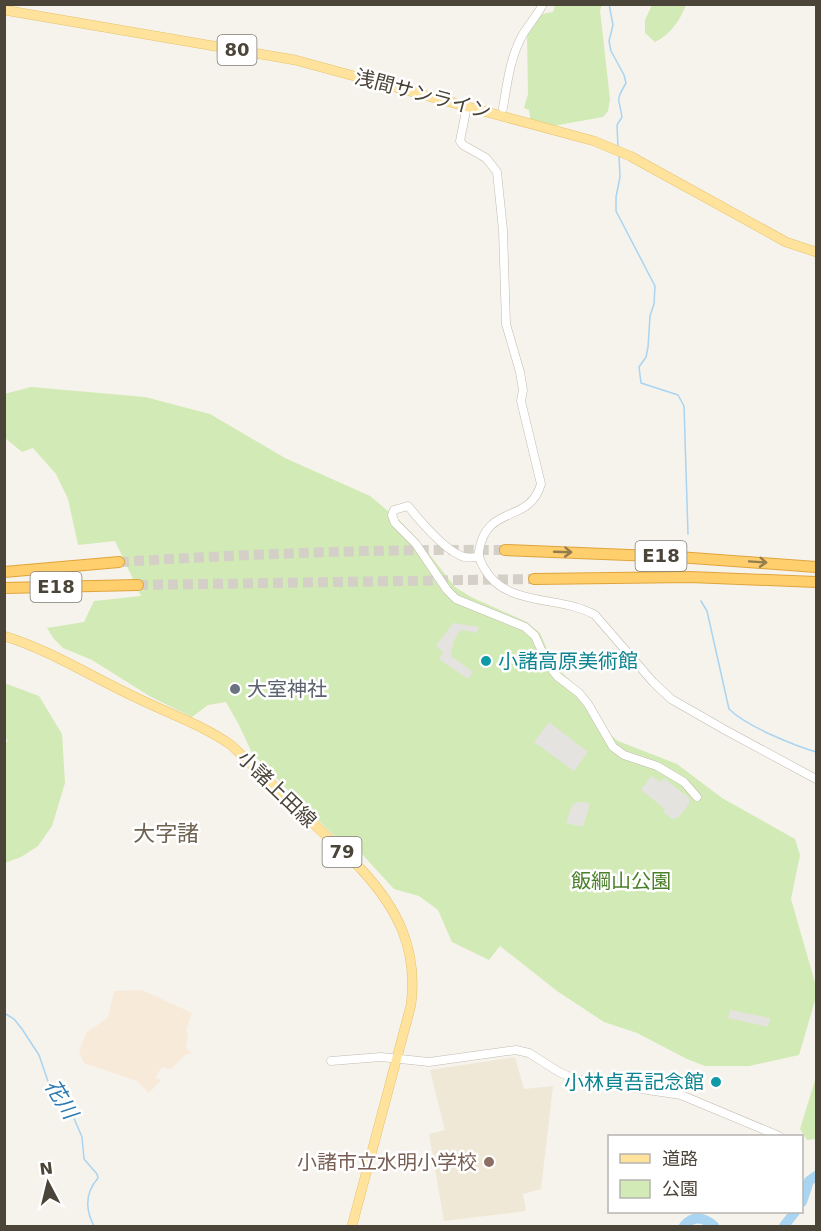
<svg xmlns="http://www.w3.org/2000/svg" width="821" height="1231" font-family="'DejaVu Sans','Noto Sans JP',sans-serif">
<rect width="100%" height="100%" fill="#f6f3ec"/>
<polygon fill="#f7ead8" points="142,990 192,1013 186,1030 188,1034 186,1048 192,1053 185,1055 171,1069 162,1067 155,1078 161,1080 149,1093 137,1081 84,1063 79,1051 87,1032 108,1018 114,991"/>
<polygon fill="#efe8d6" points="515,1057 524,1089 553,1086 541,1189 523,1194 526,1211 444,1221 429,1134 445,1130 430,1070"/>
<g fill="#d2eab5">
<polygon points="555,5 602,5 600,10 610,99 608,111 603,117 547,127 531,123 529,110 524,108 528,94 527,35 536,15 553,12"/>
<path d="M652,5H686C680,20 670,35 655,42L645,33V20Z"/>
<polygon points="31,387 145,397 210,414 285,458 370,496 400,521 423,546 455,587 471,597 527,622 540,633 552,661 560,671 588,697 608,733 618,741 677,764 722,798 795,839 800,855 791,899 816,986 816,997 799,1055 749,1066 705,1066 687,1059 637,1033 604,1022 557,991 500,946 489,960 452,942 438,910 419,896 394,889 350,841 345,846 298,801 265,766 253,755 239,725 226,702 208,705 192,717 151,697 92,660 63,648 54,639 47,628 84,622 94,601 141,596 115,541 78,545 68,499 56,474 33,448 22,452 5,438 4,394"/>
<polygon points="7,684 39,696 62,734 65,783 52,826 38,846 21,857 5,863 4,743 8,741 5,737 4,685"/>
<polygon points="816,1077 816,1139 807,1140 800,1129"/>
</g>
<g fill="#e5e3e0">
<polygon points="453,623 479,627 477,633 463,630 459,632 453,643 451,656 473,672 468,679 439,659 443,652 436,646"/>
<polygon points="549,722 588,752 574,771 534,742"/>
<polygon points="651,776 661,782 664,778 689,798 689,804 679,817 672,819 663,812 665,809 641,790"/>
<polygon points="578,802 590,803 583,827 566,823 572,805"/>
<polygon points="730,1010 770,1018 768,1027 728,1018"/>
</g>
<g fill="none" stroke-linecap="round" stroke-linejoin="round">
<g stroke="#a9d4f2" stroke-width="1.5">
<path d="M609,4L613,25L609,41L611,51L624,75L626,83C615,102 619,97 622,117L617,125L618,147"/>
<polyline points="619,155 620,177 616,197 616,211 655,286 654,304 650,316 648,347 646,357 639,367 641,383 678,395 684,406 688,534"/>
<path d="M701,601L707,611L729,709C746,726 793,745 816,752"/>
<path d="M4,1013L14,1019L22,1029L39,1055L52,1093L73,1116L82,1137L84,1159L97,1174L98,1178C85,1193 85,1209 94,1226"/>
</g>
<g stroke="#a9d4f2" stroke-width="10">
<polyline points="802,1202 809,1181 816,1176"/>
<path d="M684,1226C693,1215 704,1217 714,1226"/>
<polyline points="784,1226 795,1212"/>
</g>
<g stroke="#d4d0c8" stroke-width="10" stroke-dasharray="10 5" stroke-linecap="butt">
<path d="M119,562C248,554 376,549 505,550"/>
<polyline points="138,585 534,579"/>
</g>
<g stroke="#c2bbae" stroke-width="9">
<g id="minor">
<path d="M467,106L460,141L463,145L486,158L497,172L503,230L506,324L520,372L523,390L521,401L541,484C529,525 487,503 479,551C478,558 481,562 484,568C506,608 561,595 595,615L653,682L671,699L727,731L816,779"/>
<path d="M503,108C507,84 510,58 522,36C528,25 537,16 543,4"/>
<path d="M478,557C474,557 468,558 464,557C445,551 420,521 408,506L394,510L392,515L395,523L416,544L447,590L456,599L525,627L535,636L547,663L557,676L579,693L588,704L613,747L624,755L657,766L684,782L697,797"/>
<polyline points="331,1061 381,1057 429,1062 516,1050 529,1053 559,1072 575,1079 681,1095 779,1136"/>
</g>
</g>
<g stroke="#e6c16a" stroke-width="10">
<g id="major">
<polyline points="4,10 295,60 594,141 630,156 786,242 816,252"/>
<path d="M4,636C50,650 92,677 135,697C167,713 201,724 231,745L361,869C398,909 418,949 411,1005L352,1226"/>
</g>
</g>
<g stroke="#e0a43c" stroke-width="12">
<g id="highway">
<polyline points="505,550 678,557 816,567"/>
<polyline points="4,572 119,562"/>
<polyline points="534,579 690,577 816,582"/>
<polyline points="4,588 138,585"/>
</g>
</g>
<use href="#minor" stroke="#fff" stroke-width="8"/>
<use href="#major" stroke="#ffe39c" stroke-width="9"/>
<use href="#highway" stroke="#ffcf6e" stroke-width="10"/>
</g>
<defs><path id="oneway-shaft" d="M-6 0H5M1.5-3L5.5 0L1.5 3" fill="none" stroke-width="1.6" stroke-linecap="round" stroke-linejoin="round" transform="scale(1.5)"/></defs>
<g stroke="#937c4e">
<use href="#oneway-shaft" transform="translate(563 552) rotate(2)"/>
<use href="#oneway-shaft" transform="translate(758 562) rotate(4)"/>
</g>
<g fill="#0f9aa8" stroke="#fff" stroke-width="2">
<circle cx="486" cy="661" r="6"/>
<circle cx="716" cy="1082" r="6"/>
</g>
<circle fill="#6b7280" stroke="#fff" stroke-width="2" cx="235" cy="689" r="6"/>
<circle fill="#8d6e63" stroke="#fff" stroke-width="2" cx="489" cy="1162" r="6"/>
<g text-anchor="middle" stroke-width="5" stroke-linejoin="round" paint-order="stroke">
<g fill="#fff" stroke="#817c74" stroke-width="1.5">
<rect x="217.5" y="35" width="39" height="30" rx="4.5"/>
<rect x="635.5" y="541" width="51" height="30" rx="4.5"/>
<rect x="30.5" y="572" width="51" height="30" rx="4.5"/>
<rect x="322.5" y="837" width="39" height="30" rx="4.5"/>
</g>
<g font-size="18" font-weight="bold" fill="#4b4439">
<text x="237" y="56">80</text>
<text x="661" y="562">E18</text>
<text x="56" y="593">E18</text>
<text x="342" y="858">79</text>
</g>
<g font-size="20" fill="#4b4439" stroke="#fff">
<text transform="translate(423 94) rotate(15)" y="7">浅間サンライン</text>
<text transform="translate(277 789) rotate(44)" y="7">小諸上田線</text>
</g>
<g font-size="20" fill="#0d838f" stroke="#fff" text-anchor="start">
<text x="498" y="668">小諸高原美術館</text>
<text x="704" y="1089" text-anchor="end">小林貞吾記念館</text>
</g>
<g font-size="20" fill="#5b616d" stroke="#fff" text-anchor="start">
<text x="247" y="696">大室神社</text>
</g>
<g font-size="20" fill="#4a7f2a" stroke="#fff">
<text x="621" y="888">飯綱山公園</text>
</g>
<g font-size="20" fill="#785e54" stroke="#fff" text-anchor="end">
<text x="477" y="1169">小諸市立水明小学校</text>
</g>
<g font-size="21" font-style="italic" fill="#2e7ab2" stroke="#fff">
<text transform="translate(61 1099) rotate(58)" y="7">花川</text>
</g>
<g font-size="22" fill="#6e6250" stroke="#fff">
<text x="166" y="841">大字諸</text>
</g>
</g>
<rect width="821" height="1231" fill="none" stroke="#4b4439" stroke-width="12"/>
<rect x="608" y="1135" width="195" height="78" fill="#ffffff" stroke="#b7b4b0" stroke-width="1.5"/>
<rect x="620" y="1154" width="30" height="9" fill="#ffe39c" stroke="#b7b4b0" stroke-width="1.5"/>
<text x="662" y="1165" font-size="18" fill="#4b4439">道路</text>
<rect x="620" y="1180" width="30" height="18" fill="#d2eab5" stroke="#b7b4b0" stroke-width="1.5"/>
<text x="662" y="1195" font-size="18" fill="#4b4439">公園</text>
<g transform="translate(48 1183) rotate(353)" stroke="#ffffff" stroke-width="4.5" paint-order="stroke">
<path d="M0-4.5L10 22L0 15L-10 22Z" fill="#4b4439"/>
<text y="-9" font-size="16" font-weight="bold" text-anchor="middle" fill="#4b4439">N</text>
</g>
</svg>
